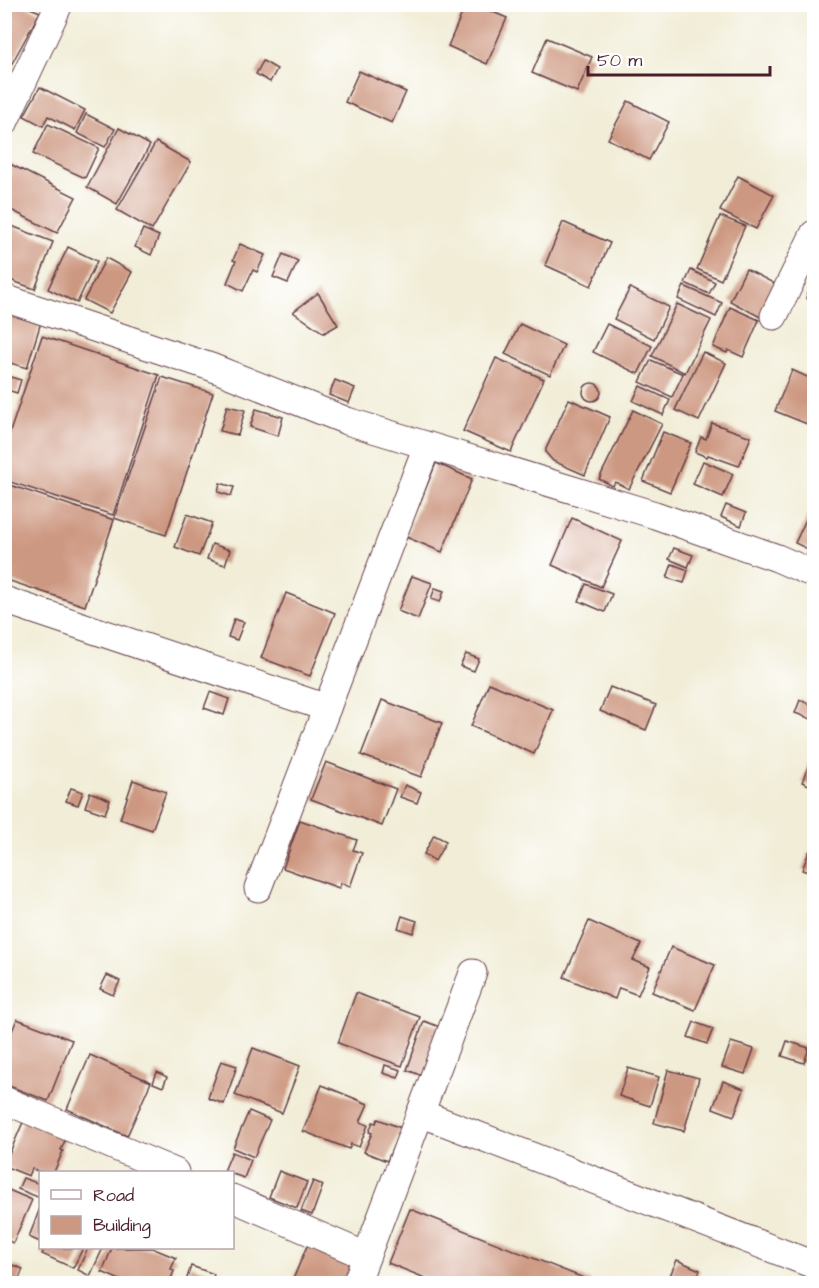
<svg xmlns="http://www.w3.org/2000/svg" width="819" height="1288" font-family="'Architects Daughter',sans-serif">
<rect width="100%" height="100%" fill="#fff"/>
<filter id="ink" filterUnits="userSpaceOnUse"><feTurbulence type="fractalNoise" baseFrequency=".0167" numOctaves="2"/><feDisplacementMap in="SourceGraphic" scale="12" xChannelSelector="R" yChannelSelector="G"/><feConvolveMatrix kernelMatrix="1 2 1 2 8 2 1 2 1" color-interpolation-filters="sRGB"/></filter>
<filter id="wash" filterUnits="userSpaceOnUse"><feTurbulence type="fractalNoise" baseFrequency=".008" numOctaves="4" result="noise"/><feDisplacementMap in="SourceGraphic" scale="24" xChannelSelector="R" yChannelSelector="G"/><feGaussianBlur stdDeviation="1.35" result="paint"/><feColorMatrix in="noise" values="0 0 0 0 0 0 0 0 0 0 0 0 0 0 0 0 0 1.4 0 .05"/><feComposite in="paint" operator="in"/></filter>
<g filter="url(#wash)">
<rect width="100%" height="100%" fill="#f1edd7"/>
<g id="blocks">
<g fill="#cd9881">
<polygon points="4,4 20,4 40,12 4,78"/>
<polygon points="466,4 474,4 507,18 487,64 448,46"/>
<polygon points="547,38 592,57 577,92 532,73"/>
<polygon points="263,61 277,69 270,82 256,74"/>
<polygon points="359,71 406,92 392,123 345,102"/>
<polygon points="40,87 85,110 75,130 48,116 43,126 24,116"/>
<polygon points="628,101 669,122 649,160 608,139"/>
<polygon points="86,114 115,129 105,147 77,133"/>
<polygon points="48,124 99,148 85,178 33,154"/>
<polygon points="119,128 150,145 117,204 87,187"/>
<polygon points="156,142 191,162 152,230 117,210"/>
<polygon points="8,163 76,197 57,233 5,207 5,169"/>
<polygon points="738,176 774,195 756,229 720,211"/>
<polygon points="720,216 745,226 721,280 697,269"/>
<polygon points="563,222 610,243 591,286 545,265"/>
<polygon points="4,223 53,242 35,289 4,278"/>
<polygon points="143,229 159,236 151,255 135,247"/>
<polygon points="240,244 265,255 257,272 253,270 243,291 227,283 236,261 233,260"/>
<polygon points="68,247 97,261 77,303 48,289"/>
<polygon points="283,254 298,261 288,283 273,277"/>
<polygon points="106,258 132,272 110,313 84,300"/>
<polygon points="746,269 781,287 764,319 730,301"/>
<polygon points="691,270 715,282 709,294 685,283"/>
<polygon points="814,280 814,302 806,298"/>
<polygon points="684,286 722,303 716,317 678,299"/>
<polygon points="630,288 669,307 654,339 614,319"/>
<polygon points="318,293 338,325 324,333 293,312"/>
<polygon points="677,304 711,320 685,373 652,356"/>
<polygon points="730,307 759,320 743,357 728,350 727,353 713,347"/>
<polygon points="4,310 41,322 27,368 4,361"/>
<polygon points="520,324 564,345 550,375 505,354"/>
<polygon points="607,324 652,346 638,374 593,352"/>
<polygon points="42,336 159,375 113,515 4,480 4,450"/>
<polygon points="703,352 726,363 699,421 675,410"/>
<polygon points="496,358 544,379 511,452 463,431"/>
<polygon points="651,360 683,374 672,397 640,382"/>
<polygon points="792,370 814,380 814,420 812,426 775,411"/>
<polygon points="7,376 21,380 17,393 4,389"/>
<polygon points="162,377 213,393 166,535 114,518"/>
<polygon points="335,380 355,388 349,403 329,395"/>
<circle cx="592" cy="392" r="9"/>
<polygon points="640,386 670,400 663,415 633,401"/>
<polygon points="569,399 610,417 585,475 553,461 546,453 546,449"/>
<polygon points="227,406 245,410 238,435 220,431"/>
<polygon points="256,409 283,417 278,436 250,427"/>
<polygon points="633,410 662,424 629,489 615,482 613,486 599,479"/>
<polygon points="712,423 751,437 739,466 708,455 707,457 695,452 701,437 706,439"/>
<polygon points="663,432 691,443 670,492 643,481"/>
<polygon points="703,461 733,474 723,497 693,484"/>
<polygon points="436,463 472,479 442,552 406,537"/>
<polygon points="4,483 114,520 85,606 4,579"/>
<polygon points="220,483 234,487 231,496 218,492"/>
<polygon points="726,505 746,513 741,526 721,517"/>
<polygon points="810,511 814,513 814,552 795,543"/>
<polygon points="187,514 212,523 199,556 175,547"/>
<polygon points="572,518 622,541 601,587 552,565"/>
<polygon points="212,544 230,550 225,565 207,559"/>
<polygon points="674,548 693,555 688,567 669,559"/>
<polygon points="672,564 688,570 684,583 667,578"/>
<polygon points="412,576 432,583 418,619 398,611"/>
<polygon points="586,584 612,594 605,612 579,601"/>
<polygon points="435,588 444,591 440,602 431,599"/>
<polygon points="286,593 335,613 310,676 261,658"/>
<polygon points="234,619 244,622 237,640 228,637"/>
<polygon points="466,654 479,659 474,671 460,666"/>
<polygon points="489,683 553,710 534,754 471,726"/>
<polygon points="610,687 656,705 646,730 600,711"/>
<polygon points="210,692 229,699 224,715 204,708"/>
<polygon points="382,700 442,723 421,777 361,755"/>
<polygon points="800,700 814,706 814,720 795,713"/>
<polygon points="814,751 814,787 802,782"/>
<polygon points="326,762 396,789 382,826 311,799"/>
<polygon points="133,780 166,792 152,830 120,819"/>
<polygon points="405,785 421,792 417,803 400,797"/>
<polygon points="71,788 83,792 78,805 66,801"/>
<polygon points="90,792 110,800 105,814 85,807"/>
<polygon points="300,820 357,840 353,850 362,853 350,887 341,883 339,888 283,868"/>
<polygon points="434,835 446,841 435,861 424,854"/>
<polygon points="809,852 814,854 814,874 802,870"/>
<polygon points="402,916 417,921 413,933 398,928"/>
<polygon points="589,921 641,944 633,960 650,967 638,995 619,988 615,999 564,977"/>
<polygon points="671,947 715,965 695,1010 652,992"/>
<polygon points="107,975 120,981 113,995 100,989"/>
<polygon points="356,993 420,1017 402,1066 338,1043"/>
<polygon points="17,1019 72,1040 48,1101 4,1084 4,1051"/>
<polygon points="424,1021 445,1029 428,1078 407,1070"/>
<polygon points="694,1022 713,1029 707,1044 688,1037"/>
<polygon points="787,1041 809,1048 804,1063 782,1056"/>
<polygon points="731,1042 754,1049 745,1074 722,1067"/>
<polygon points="253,1048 300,1066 282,1113 235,1095"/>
<polygon points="90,1055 151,1082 127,1136 67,1109"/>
<polygon points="221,1061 237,1066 224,1104 208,1098"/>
<polygon points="385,1065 401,1070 398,1078 383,1073"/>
<polygon points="628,1068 659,1077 650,1106 619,1096"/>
<polygon points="668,1070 699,1078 684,1131 654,1123"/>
<polygon points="157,1072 167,1077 163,1087 153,1083"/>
<polygon points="723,1081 744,1089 734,1116 713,1108"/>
<polygon points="322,1085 368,1104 360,1122 368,1125 359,1147 351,1144 349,1149 303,1131"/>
<polygon points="249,1111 270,1120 254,1157 233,1148"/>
<polygon points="378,1119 401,1128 387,1161 364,1152 372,1133 369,1132 373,1122 376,1123"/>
<polygon points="24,1120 66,1138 61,1150 63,1151 54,1172 41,1172 32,1169 29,1176 4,1166"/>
<polygon points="232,1152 251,1160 244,1178 224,1171"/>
<polygon points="279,1171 307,1182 297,1208 269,1197"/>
<polygon points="23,1178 40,1184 40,1198 18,1189"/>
<polygon points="313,1181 323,1185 312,1215 301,1211"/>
<polygon points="4,1188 32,1200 13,1243 4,1239"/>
<polygon points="40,1208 40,1242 29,1237"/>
<polygon points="410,1209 591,1281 590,1284 440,1284 388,1263"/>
<polygon points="310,1239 356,1259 346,1284 291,1284"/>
<polygon points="45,1248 83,1248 73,1268 42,1254"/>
<polygon points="88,1248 103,1248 90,1276 78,1270"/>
<polygon points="112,1248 152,1248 176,1258 171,1269 174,1271 169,1284 129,1284 102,1272"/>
<polygon points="677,1260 700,1270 694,1284 666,1284"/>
<polygon points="4,1262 23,1269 17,1284 4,1284"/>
<polygon points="191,1266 214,1274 211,1284 185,1284"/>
</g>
</g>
</g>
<g filter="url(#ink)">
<use href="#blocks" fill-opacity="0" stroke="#633e45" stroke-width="1.5"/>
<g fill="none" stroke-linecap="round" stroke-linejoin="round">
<g stroke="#633e45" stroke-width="29">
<g id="minor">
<polyline points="4,123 59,4"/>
<polyline points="4,298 211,367 347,421 655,515 777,558 814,574"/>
<polyline points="774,316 814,234"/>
<polyline points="4,600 327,708"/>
<polyline points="258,888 427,446"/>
<polyline points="4,1100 175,1172"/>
<polyline points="420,1113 814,1265"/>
<polyline points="232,1198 366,1256"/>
<polyline points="356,1284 473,973"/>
</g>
</g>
<use href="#minor" stroke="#fff" stroke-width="27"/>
</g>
</g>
<rect width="819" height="1288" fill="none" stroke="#fff" stroke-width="24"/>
<rect x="39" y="1171" width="195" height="78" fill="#ffffff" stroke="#b7a5aa" stroke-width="1.5"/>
<rect x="51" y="1190" width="30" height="9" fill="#ffffff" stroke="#b7a5aa" stroke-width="1.5"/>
<text x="93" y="1201" font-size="18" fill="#4a1f2b">Road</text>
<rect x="51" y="1216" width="30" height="18" fill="#cd9881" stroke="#b7a5aa" stroke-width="1.5"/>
<text x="93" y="1231" font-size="18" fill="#4a1f2b">Building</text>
<path d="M588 66v9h182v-9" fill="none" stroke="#4a1f2b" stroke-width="3"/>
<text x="597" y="66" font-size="18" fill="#4a1f2b" stroke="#ffffff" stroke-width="4.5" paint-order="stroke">50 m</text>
</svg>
